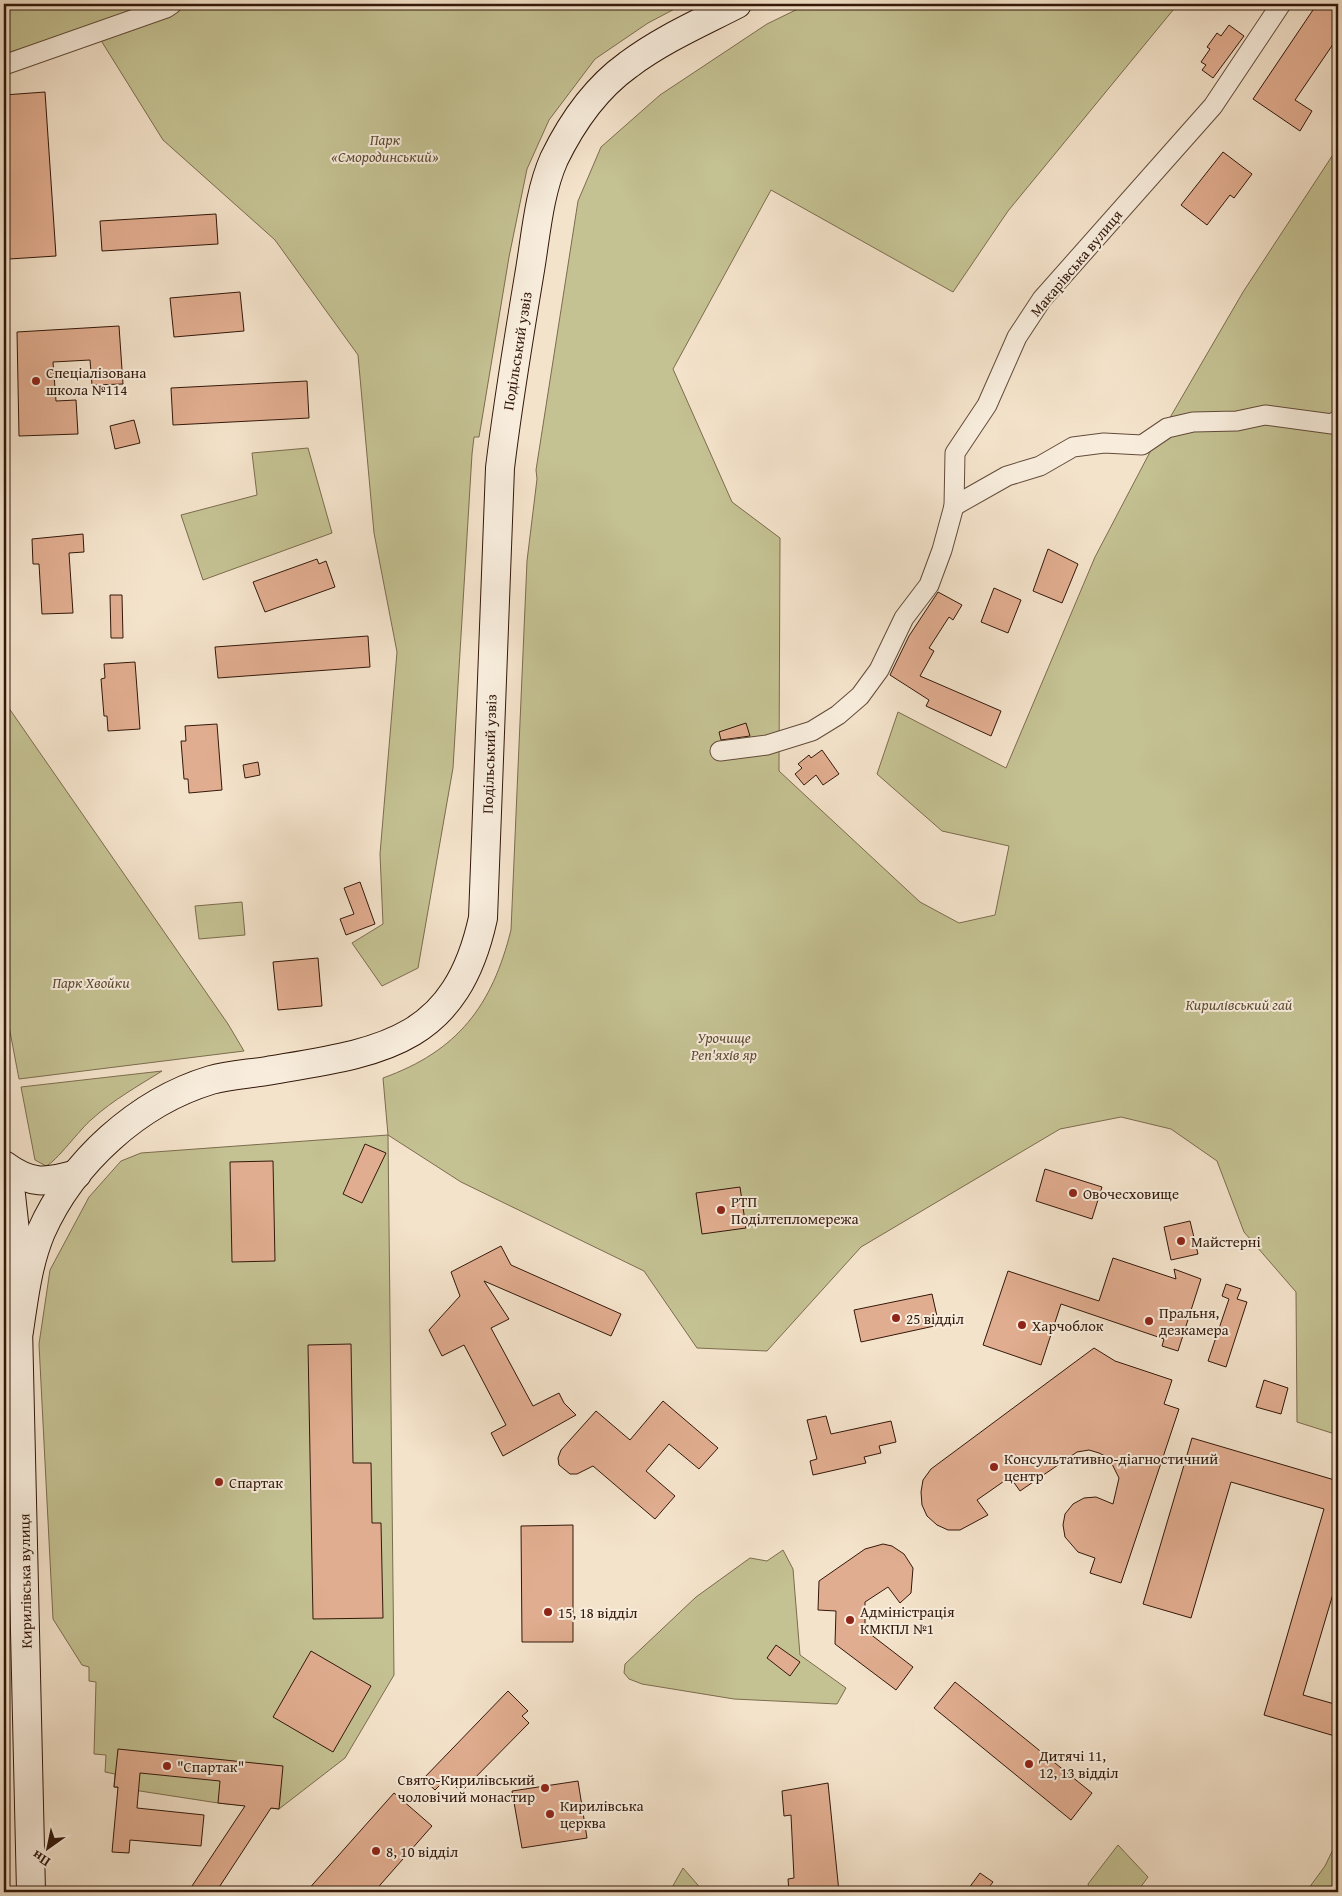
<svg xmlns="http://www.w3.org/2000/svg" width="1342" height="1896" font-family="'Gentium Book Plus',serif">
<rect width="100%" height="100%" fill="#f4e3cb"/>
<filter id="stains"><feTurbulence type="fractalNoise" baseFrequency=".004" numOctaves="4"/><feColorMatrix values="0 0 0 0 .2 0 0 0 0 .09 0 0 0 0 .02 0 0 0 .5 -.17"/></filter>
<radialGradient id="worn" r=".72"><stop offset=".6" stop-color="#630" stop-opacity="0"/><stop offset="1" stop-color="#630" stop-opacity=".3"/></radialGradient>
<g fill="#c4c192" stroke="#7c6c4e">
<polygon points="4,4 684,4 648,23 595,59 549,120 527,169 509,257 479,437 474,437 472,454 453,768 418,968 382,986 352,943 383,924 380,854 397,652 374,533 358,355 275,240 163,140 92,26 4,54"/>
<path d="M808,4h370l-170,207 -55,81 -182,-102 -98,179 59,133 48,36 -1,233 141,131 39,21 36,-8 14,-69 -67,-15 -65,-57 21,-62 108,56 89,-211 55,-105 93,-160 95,-145v1288l-41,-13 -1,-130 -52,-60 -27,-71 -46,-32 -50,-12 -61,12 -199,118 -94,104 -70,-3 -53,-77 -183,-89 -73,-47 6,540 -49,83 -66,51 -61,-6 -104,-16 1,-13 -10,-2 1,-17 -12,-1 2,-72 -7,-1v-14l-7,-2 -29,-46 -14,-275 11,-74 39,-73 32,-36 20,-8 247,-18 -5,-57c75,-27 109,-72 128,-148l16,-369 10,-82 -1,-9 42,-269 23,-54 59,-52 107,-71z"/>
<polygon points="308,448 332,533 203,580 181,515 257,495 252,453"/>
<polygon points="4,701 228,1024 244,1051 19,1079 4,1000"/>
<polygon points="242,902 245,935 199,939 195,906"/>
<path d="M162,1071c-24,15 -49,29 -70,48 -12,10 -36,43 -46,47l-11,-6 -14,-73z"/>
<polygon points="783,1550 793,1569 800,1655 846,1688 837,1704 734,1699 642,1684 629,1679 624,1673 625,1664 696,1597 750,1558 767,1561"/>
<polygon points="1338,1839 1338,1892 1306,1892 1325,1866"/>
<polygon points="1118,1845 1148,1877 1137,1892 1090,1892 1088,1884"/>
<polygon points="683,1868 704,1892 665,1892 670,1891"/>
</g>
<g fill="#e1ad90" stroke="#33180a">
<polygon points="1317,4 1338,4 1338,37 1295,100 1312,111 1300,131 1253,99"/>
<polygon points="1229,25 1244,36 1213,78 1202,70 1206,65 1201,62 1210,49 1207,47 1217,33 1221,36"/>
<polygon points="45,92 56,256 9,259 4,186 4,95"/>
<polygon points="1223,152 1252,174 1234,198 1230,195 1207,225 1181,205"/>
<polygon points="216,214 218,244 102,251 100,221"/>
<polygon points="240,292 244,331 174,337 170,298"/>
<polygon points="119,326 123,384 92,385 90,360 53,362 56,401 76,400 78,434 19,436 17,332"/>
<polygon points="307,381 309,418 173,425 171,388"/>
<polygon points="134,420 140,443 115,449 110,426"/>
<polygon points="83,534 84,552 69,553 73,613 42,614 39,564 33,564 32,539"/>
<polygon points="1048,549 1078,564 1062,603 1033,591"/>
<polygon points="317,559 319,564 326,561 335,587 265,612 253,582"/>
<polygon points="994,588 1021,600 1008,633 981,622"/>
<polygon points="938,592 962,605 953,620 949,617 929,648 934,651 920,676 1001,711 991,736 926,706 929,700 890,675 909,636"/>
<polygon points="110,595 122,595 123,638 111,638"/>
<polygon points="368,636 370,667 218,678 215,647"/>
<polygon points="135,662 140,729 108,731 107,716 104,716 101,679 105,678 104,664"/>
<polygon points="746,723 750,736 721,740 719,732"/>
<polygon points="217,724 222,790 189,793 188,779 184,779 181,741 186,741 185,726"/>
<polygon points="822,750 839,774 823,785 816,775 804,785 795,774 802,768 798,764 809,755 811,758"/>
<polygon points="258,762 260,775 245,778 243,765"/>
<polygon points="360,882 375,924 346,935 340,919 354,914 344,888"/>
<polygon points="318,958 322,1006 278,1010 273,962"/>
<polygon points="365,1144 386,1153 362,1203 343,1194"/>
<polygon points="273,1161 275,1261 232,1262 230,1162"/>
<polygon points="1045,1169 1102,1187 1092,1219 1036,1201"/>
<polygon points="740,1187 746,1228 702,1234 696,1193"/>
<polygon points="1190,1221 1198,1254 1171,1260 1164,1227"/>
<polygon points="501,1246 511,1265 621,1314 611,1336 484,1281 509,1319 491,1328 533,1406 559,1393 564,1403 576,1415 503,1456 491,1433 506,1425 464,1345 442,1356 429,1330 460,1296 451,1272"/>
<polygon points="1113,1258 1176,1279 1174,1269 1201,1279 1178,1351 1162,1346 1164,1339 1061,1304 1041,1365 983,1345 1008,1271 1099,1301"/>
<polygon points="1226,1284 1241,1289 1237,1299 1247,1302 1226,1367 1208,1361 1229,1299 1222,1296"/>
<polygon points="932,1294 939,1325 861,1342 854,1310"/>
<polygon points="351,1344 353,1463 371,1463 372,1523 381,1523 383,1618 313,1619 308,1345"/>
<polygon points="1094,1348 1115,1361 1172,1380 1164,1404 1179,1409 1121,1583 1090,1573 1095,1558 1078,1552 1065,1537 1063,1525 1065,1514 1073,1504 1084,1498 1096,1497 1113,1504 1119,1478 1109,1458 1099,1453 1089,1450 1077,1452 1020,1491 1010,1477 977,1500 988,1515 960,1530 948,1530 937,1525 927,1516 922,1505 921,1492 923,1480 931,1469"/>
<polygon points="1264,1380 1288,1388 1281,1414 1256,1407"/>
<polygon points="663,1401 718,1448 699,1469 669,1444 646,1471 675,1496 655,1519 593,1466 577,1474 570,1474 559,1465 558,1458 561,1450 596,1411 630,1440"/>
<polygon points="826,1416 831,1434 891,1421 896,1442 879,1446 881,1453 864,1457 866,1463 813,1475 810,1461 817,1459 807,1420"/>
<polygon points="1192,1438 1338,1481 1338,1577 1303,1695 1338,1705 1338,1737 1264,1715 1324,1509 1231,1482 1191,1618 1143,1604"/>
<polygon points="573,1525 573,1642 522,1642 521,1526"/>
<polygon points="883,1544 892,1546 904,1554 913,1568 911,1593 900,1603 888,1587 865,1602 865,1630 913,1667 896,1690 835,1644 836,1611 818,1610 819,1581 865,1549"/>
<polygon points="776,1645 800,1662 790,1676 767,1658"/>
<polygon points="311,1651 371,1686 333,1752 273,1717"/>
<polygon points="955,1682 1092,1793 1071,1820 934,1708"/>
<polygon points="508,1691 528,1711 522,1716 529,1723 461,1792 447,1778 435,1790 423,1779"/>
<polygon points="118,1749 283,1766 279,1809 271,1808 216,1892 188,1892 245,1806 218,1803 220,1781 140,1773 137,1808 204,1815 201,1846 130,1840 129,1853 112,1852 118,1787 114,1787"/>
<polygon points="578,1781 587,1838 522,1848 512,1791"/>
<polygon points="828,1783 839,1892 789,1892 788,1879 794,1878 791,1815 784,1816 782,1791"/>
<polygon points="394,1793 432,1826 388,1876 374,1892 306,1892"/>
<polygon points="980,1873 993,1882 985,1892 966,1892"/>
</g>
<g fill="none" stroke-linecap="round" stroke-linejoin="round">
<defs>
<g id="street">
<polyline points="4,65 166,8 172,4"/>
<polyline points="954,506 1007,476 1040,466 1073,447 1104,443 1142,445 1167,428 1193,422 1237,421 1265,415 1332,424 1338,420"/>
<polyline points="720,751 767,745 812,731 838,715 860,696 879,670 904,618 929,585 942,550 954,506 955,453 987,405 1017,337 1042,299 1213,106 1281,4"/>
</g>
<g id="secondary">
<path d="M4,1165c27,20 42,18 73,9"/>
<polyline points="4,1173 10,1186 16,1240 31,1892"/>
<path d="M19,1331c5,-34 9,-68 22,-99 31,-70 97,-130 170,-152 17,-5 37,-6 56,-9 111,-19 188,-25 216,-153l17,-450c8,-67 19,-132 30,-198 6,-36 9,-77 24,-111 17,-35 42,-71 74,-94 33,-25 72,-42 109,-61"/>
</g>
</defs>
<use href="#street" stroke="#634b3a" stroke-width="21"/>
<use href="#secondary" stroke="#33180a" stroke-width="30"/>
<use href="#street" stroke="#f8eddd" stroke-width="19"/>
<use href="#secondary" stroke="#f8eddd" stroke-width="28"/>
<polyline stroke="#33180a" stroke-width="1" points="4,1821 5,1892"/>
</g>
<g fill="#8f2418" stroke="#f8eddd" stroke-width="2">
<circle cx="36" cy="381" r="5"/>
<circle cx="1073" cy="1193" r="5"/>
<circle cx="721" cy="1210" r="5"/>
<circle cx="1181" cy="1241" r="5"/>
<circle cx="896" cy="1318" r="5"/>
<circle cx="1149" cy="1321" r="5"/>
<circle cx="1022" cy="1325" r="5"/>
<circle cx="994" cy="1467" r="5"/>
<circle cx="219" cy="1482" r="5"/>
<circle cx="548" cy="1612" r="5"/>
<circle cx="850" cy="1620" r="5"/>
<circle cx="1029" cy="1764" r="5"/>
<circle cx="167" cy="1766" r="5"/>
<circle cx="545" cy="1788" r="5"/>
<circle cx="550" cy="1814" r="5"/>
<circle cx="376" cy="1851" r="5"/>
</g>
<g text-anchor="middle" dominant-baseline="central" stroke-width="4" stroke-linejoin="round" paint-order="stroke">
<g font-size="15" font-style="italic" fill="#5e4b33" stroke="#f8eddd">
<text x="385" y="139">Парк<tspan x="385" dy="17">«Смородинський»</tspan></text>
<text x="91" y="982">Парк Хвойки</text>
<text x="1239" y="1004">Кирилівський гай</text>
<text x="724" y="1037">Урочище<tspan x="724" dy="17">Реп'яхів яр</tspan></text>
</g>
<g font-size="15" fill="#33180a" stroke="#f8eddd">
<text transform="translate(1076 263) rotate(-50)">Макарівська вулиця</text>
<text transform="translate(517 351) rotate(-81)">Подільський узвіз</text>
<text transform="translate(489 754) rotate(-88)">Подільський узвіз</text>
<text transform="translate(25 1581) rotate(-91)">Кирилівська вулиця</text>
</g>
<g font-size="15" fill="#33180a" stroke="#f8eddd" text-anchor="start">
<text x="46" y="372">Спеціалізована<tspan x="46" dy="17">школа №114</tspan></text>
<text x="1083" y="1193">Овочесховище</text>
<text x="731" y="1201">РТП<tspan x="731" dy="17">Поділтепломережа</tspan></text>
<text x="1191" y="1241">Майстерні</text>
<text x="1159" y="1312">Пральня,<tspan x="1159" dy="17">дезкамера</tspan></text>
<text x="906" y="1318">25 відділ</text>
<text x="1032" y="1325">Харчоблок</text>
<text x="1004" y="1458">Консультативно-діагностичний<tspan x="1004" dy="17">центр</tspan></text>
<text x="229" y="1482">Спартак</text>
<text x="860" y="1611">Адміністрація<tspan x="860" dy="17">КМКПЛ №1</tspan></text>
<text x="558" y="1612">15, 18 відділ</text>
<text x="1039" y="1755">Дитячі 11,<tspan x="1039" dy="17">12, 13 відділ</tspan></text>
<text x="177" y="1766">"Спартак"</text>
<text x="535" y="1779" text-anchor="end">Свято-Кирилівський<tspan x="535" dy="17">чоловічий монастир</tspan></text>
<text x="560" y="1805">Кирилівська<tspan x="560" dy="17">церква</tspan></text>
<text x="386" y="1851">8, 10 відділ</text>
</g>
</g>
<rect width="1342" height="1896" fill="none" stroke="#f4e3cb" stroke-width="20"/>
<rect x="5" y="5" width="1332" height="1886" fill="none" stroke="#33180a" stroke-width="2.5"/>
<rect x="10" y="10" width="1322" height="1876" fill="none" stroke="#33180a"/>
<g transform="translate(48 1848) rotate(213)" stroke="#f8eddd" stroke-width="4" paint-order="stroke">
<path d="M0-4L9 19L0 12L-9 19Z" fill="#33180a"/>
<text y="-8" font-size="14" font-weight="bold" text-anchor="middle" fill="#33180a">Пн</text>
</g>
<rect width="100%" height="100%" filter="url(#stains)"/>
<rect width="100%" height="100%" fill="url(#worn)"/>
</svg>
